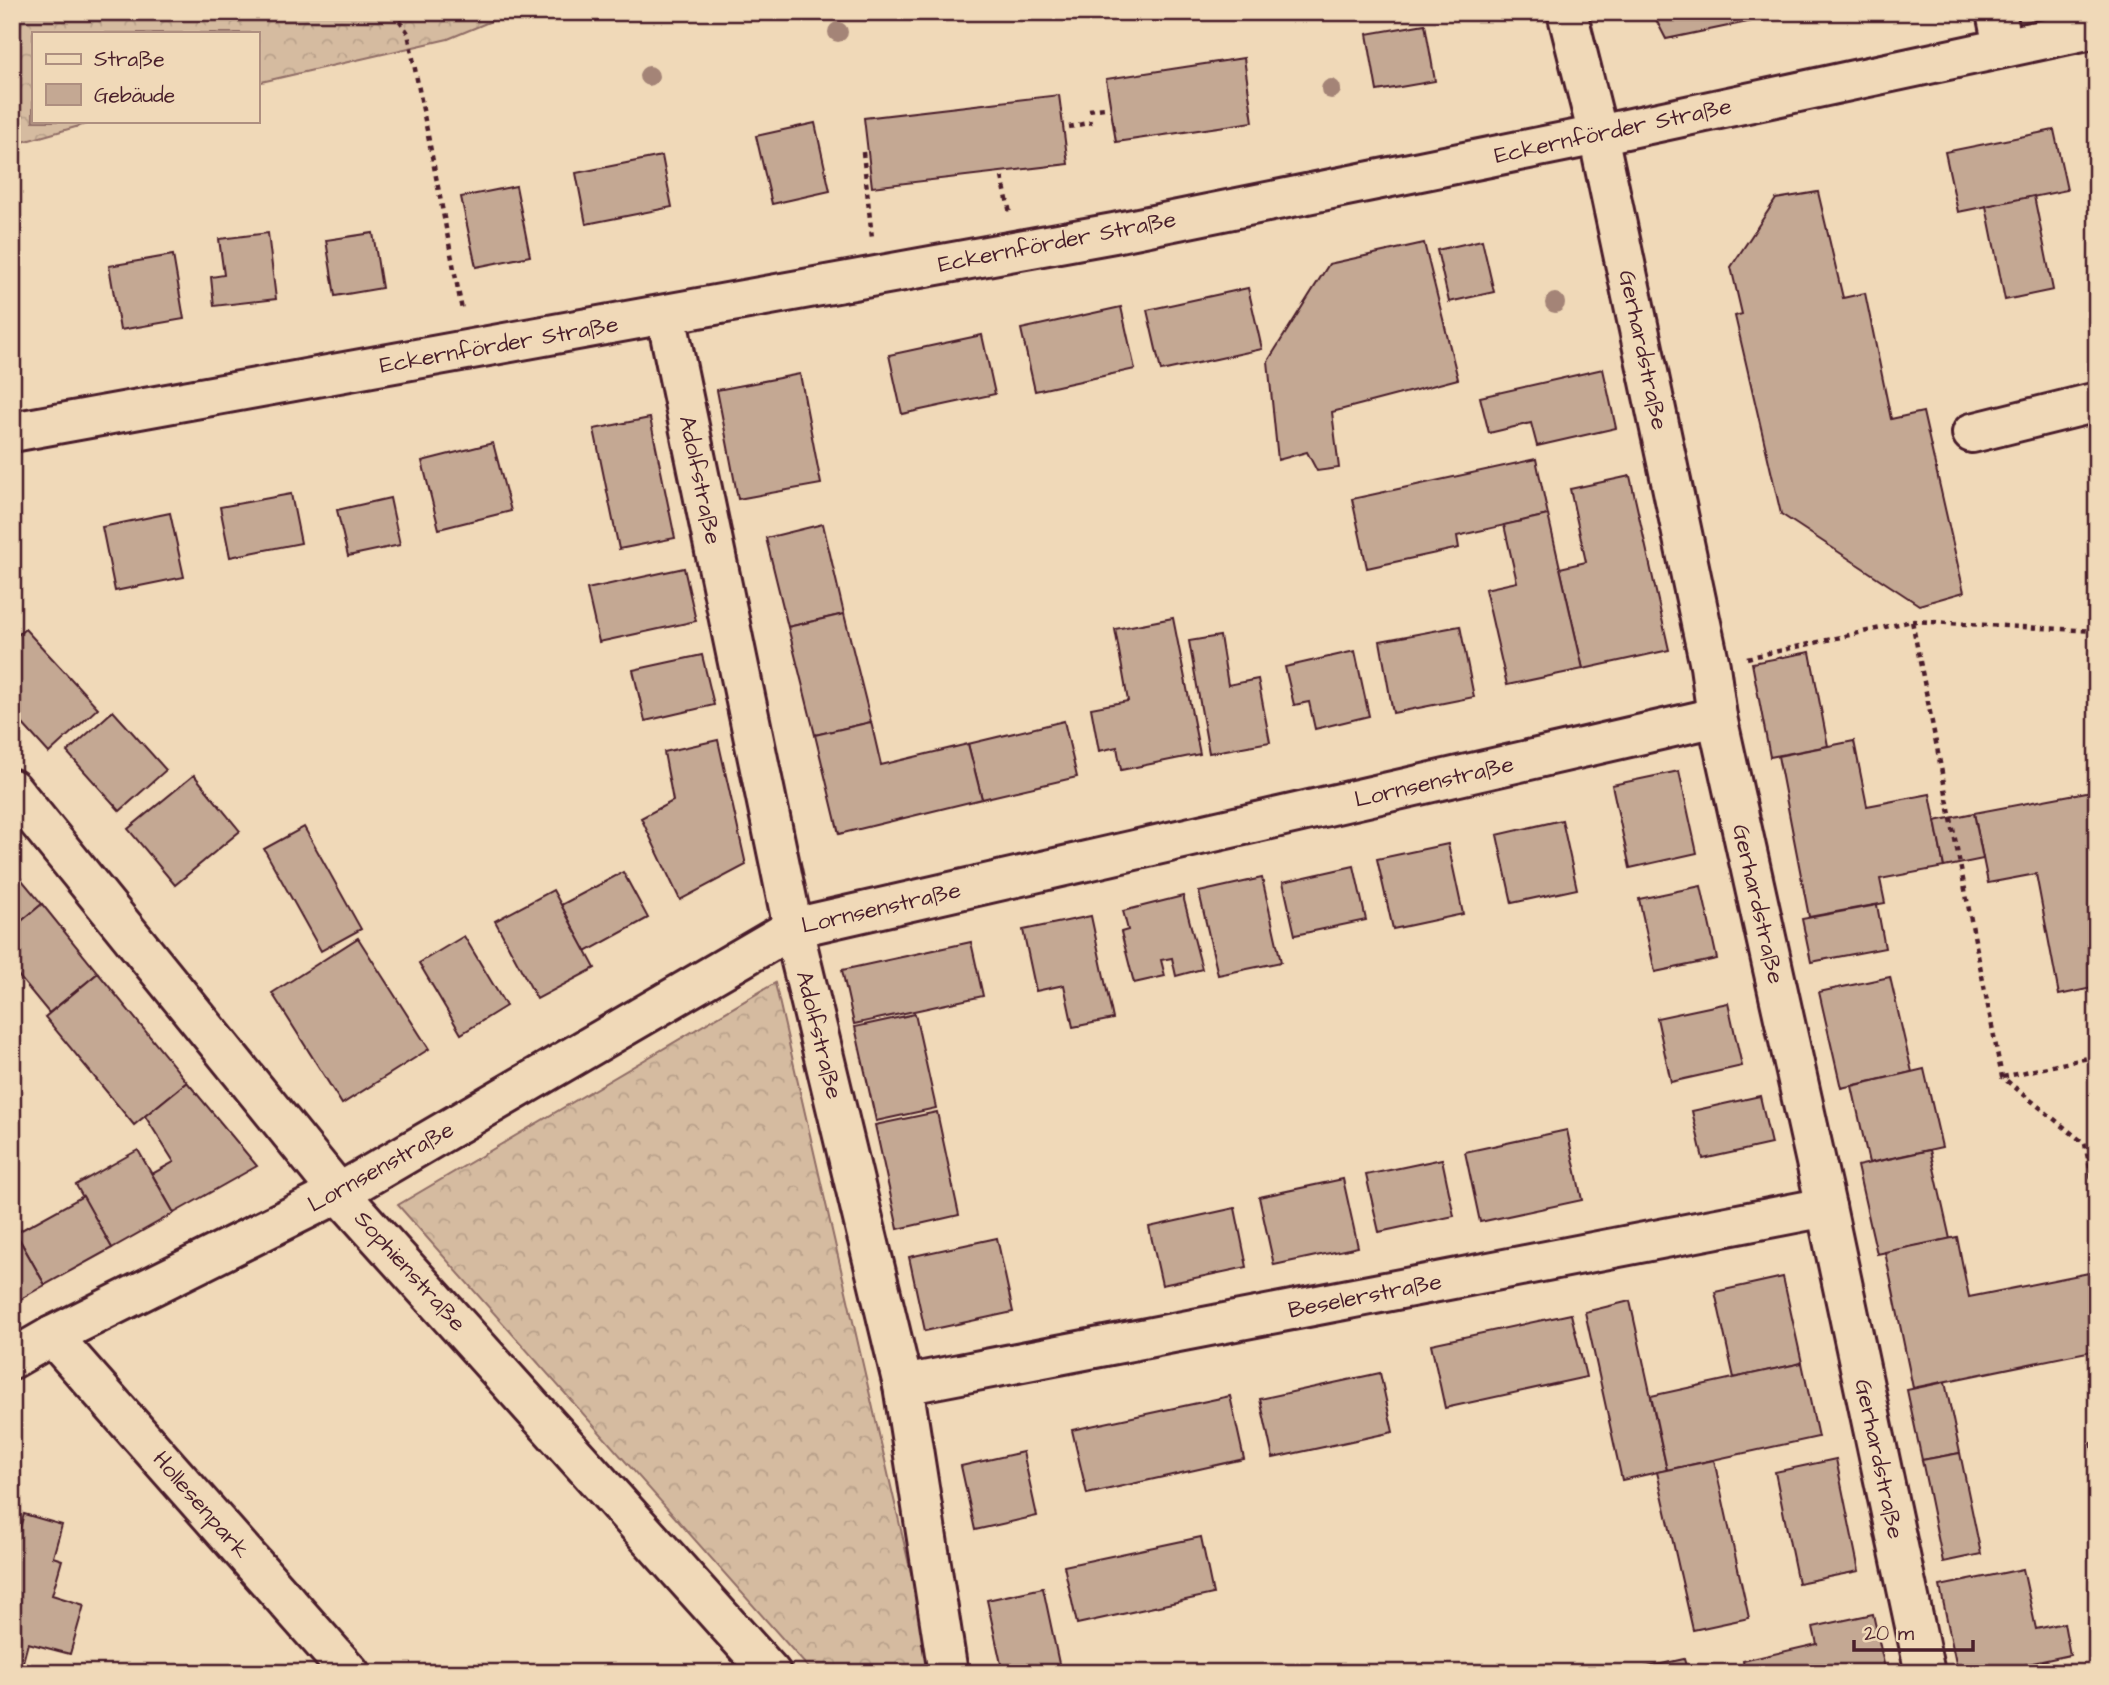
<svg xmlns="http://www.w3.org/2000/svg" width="2109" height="1685" font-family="'Architects Daughter',sans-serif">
<defs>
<pattern id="forest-crowns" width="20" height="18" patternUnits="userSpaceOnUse" patternTransform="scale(1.75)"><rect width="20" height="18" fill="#d5bba0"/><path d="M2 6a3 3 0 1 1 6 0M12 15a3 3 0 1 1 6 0" fill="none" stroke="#b8a08a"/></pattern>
</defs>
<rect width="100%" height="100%" fill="#f0d9b8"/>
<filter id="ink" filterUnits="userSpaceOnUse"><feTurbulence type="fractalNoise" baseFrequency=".0143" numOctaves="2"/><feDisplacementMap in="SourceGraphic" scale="14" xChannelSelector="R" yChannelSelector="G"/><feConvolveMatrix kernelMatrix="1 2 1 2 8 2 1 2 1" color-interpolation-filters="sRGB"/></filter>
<g filter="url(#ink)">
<g fill="url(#forest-crowns)" stroke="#906d66" stroke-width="2">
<polygon points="12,12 513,12 448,39 257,83 257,33 33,33 33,121 97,121 12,145"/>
<polygon points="775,983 934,1673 813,1673 398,1205"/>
</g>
<g fill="#c4a893" stroke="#4a1f2b" stroke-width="2">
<polygon points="1473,12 1496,12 1490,16 1479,17"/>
<polygon points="1652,12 1795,12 1666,39"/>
<polygon points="1425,24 1435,81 1377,91 1367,34"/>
<polygon points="1244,58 1253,122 1116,142 1106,79"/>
<polygon points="1059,95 1068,164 872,187 864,118"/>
<polygon points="815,123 830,191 772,204 756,136"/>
<polygon points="2054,130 2067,190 1958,212 1945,152"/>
<polygon points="662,156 672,207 586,224 576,173"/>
<polygon points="516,186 530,256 476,267 461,197"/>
<polygon points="1818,192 1843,298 1865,293 1891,419 1923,412 1964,592 1919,605 1781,514 1735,316 1742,314 1731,267 1776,199"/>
<polygon points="2034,196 2053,290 2005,300 1986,206"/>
<polygon points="268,233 276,299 214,306 211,277 224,275 219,239"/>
<polygon points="373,233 382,288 335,296 326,240"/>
<polygon points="1482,240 1494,292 1449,302 1437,250"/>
<polygon points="1424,243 1458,379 1332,412 1339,468 1317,471 1307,452 1278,460 1268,361 1329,264"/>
<polygon points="173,255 184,319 120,330 109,266"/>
<polygon points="1248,288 1262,349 1161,371 1147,310"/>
<polygon points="1121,307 1135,369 1035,391 1021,329"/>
<polygon points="982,335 995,394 902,414 889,355"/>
<polygon points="1603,369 1616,428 1537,446 1531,423 1489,433 1480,397"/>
<polygon points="800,374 821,484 738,499 717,390"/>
<polygon points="650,418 675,538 619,549 594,429"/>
<polygon points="493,443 511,511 439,529 422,461"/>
<polygon points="1536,459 1548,515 1457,536 1459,548 1367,568 1352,499"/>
<polygon points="1630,476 1669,650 1583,669 1560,568 1586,562 1570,489"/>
<polygon points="291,494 301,543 230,557 220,507"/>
<polygon points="390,498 400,545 348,556 337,510"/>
<polygon points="170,513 184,577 115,591 102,527"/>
<polygon points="1548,515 1583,669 1507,685 1485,589 1517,582 1504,525"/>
<polygon points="823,524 844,614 788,627 766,538"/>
<polygon points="684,568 696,621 599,642 587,589"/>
<polygon points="844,614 871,722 815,735 788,627"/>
<polygon points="1173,618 1200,754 1121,770 1117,747 1099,751 1091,708 1128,701 1115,629"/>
<polygon points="1460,626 1474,697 1393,713 1380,641"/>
<polygon points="25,629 98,708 49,753 12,712 12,640"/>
<polygon points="1220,636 1228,685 1258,679 1270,742 1209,753 1189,641"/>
<polygon points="1355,651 1369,716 1315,729 1309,702 1294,705 1285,667"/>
<polygon points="1810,652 1828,746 1770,757 1752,663"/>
<polygon points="702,655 714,705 645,721 633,670"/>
<polygon points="113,711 166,770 120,811 67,752"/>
<polygon points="1064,721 1077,777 982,799 968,744"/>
<polygon points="871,722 881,765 968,744 982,799 839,834 815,735"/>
<polygon points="718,740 746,865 680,900 641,818 673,801 664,752"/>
<polygon points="1854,741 1867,806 1930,794 1944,867 1880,879 1885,903 1809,917 1778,756"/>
<polygon points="1679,771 1697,853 1630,868 1612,785"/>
<polygon points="194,775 240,831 175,885 128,829"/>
<polygon points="2097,790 2097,819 2092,791"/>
<polygon points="2092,791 2097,819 2097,987 2059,995 2036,874 1988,883 1974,813"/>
<polygon points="1974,813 1983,859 1944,867 1935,821"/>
<polygon points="1562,820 1577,889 1512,903 1497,835"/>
<polygon points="304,827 361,929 321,951 264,849"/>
<polygon points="1448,844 1463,914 1393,929 1377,859"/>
<polygon points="1354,866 1366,920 1295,935 1283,882"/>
<polygon points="12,868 42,904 12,929"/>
<polygon points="623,872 648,918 586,952 561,905"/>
<polygon points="1262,878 1281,962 1218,975 1199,892"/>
<polygon points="1701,886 1717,959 1655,972 1639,899"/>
<polygon points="553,890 595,968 537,999 495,921"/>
<polygon points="1183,896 1202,969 1176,976 1172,958 1161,960 1165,976 1134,983 1121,932 1128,930 1123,911"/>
<polygon points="42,904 98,973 49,1013 12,968 12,929"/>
<polygon points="1877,905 1885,948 1811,962 1802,919"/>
<polygon points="1091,916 1113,1019 1073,1027 1064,985 1036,991 1023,930"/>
<polygon points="464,936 506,1006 461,1034 419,963"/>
<polygon points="358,938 429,1049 342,1104 272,993"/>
<polygon points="971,942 983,996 854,1024 842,970"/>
<polygon points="98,973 187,1082 134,1125 45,1017"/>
<polygon points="1890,977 1912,1072 1841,1088 1819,992"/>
<polygon points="1728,1003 1742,1066 1671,1082 1657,1018"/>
<polygon points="915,1014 936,1108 876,1121 855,1027"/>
<polygon points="1924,1069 1942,1147 1869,1163 1852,1086"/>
<polygon points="187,1082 257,1166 174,1213 152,1174 174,1162 145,1116"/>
<polygon points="1760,1096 1771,1144 1703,1159 1692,1111"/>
<polygon points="937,1112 959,1215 898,1229 875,1125"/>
<polygon points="1567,1130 1582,1200 1480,1222 1465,1152"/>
<polygon points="138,1150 174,1213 112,1248 76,1185"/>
<polygon points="1930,1150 1950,1239 1877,1254 1857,1166"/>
<polygon points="1442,1159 1454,1216 1379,1232 1366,1175"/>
<polygon points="1343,1179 1358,1247 1274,1265 1259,1197"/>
<polygon points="83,1196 112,1248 45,1285 16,1233"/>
<polygon points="1235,1208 1247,1267 1162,1285 1149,1227"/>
<polygon points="14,1230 45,1285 12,1304 12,1231"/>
<polygon points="1957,1237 1969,1297 2094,1272 2097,1284 2097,1350 1913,1388 1885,1252"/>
<polygon points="997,1238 1013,1312 925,1331 909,1257"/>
<polygon points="1783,1277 1802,1363 1734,1378 1715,1292"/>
<polygon points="1630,1301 1667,1470 1622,1480 1585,1312"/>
<polygon points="1571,1314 1586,1377 1445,1408 1431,1344"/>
<polygon points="1802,1363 1818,1437 1667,1470 1651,1396"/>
<polygon points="1380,1373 1393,1432 1273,1458 1260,1399"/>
<polygon points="1945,1382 1960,1453 1922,1460 1907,1390"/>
<polygon points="1230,1396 1244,1459 1087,1494 1072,1430"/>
<polygon points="2097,1442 2097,1471 2091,1443"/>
<polygon points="1023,1452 1037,1516 975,1530 961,1466"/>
<polygon points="1960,1453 1981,1554 1943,1562 1922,1460"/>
<polygon points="1836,1459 1859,1571 1798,1583 1775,1472"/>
<polygon points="1714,1460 1749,1618 1693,1630 1657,1472"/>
<polygon points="24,1514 62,1525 53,1557 62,1560 52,1595 84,1605 70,1654 28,1643 20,1673 12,1673 12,1525 20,1528"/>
<polygon points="1201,1537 1213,1594 1077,1624 1064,1566"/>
<polygon points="2023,1569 2036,1629 2064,1623 2070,1655 1986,1673 1958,1673 1940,1586"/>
<polygon points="1043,1588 1061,1673 1003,1673 987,1600"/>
<polygon points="1873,1614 1886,1673 1745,1673 1743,1661 1817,1644 1813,1627"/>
<polygon points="1684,1659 1688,1673 1621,1673"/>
</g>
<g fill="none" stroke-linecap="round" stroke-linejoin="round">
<defs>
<g id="minor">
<polyline points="1996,12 2003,47"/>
<polyline points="666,315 793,928 903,1385 948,1673"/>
<polyline points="12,432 1114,233 1598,135 2097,28"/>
<polyline points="1972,433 2097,402"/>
<polyline points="12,789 339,1193 771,1673"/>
<polyline points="52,1336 350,1673"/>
<polyline points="12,1359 52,1336 339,1193 793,928 1717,717"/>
<polyline points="903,1385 1826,1207"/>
</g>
<polyline id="major" points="1567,12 1598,135 1710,666 1717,717 1826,1207 1925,1673"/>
</defs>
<use href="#minor" stroke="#4a1f2b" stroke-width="44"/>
<use href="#major" stroke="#4a1f2b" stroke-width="44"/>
<g stroke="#4a1f2b" stroke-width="4.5" stroke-dasharray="5 5" stroke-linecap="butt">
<polyline points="394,12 408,33 462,310"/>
<polyline points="1089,110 1105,108"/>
<polyline points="1069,127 1092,122"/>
<polyline points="863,152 872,238"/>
<polyline points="1002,177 1010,213"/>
<polyline points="1912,621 2097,631"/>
<polyline points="1747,658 1912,621 2002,1077 2085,1144 2097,1203"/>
<polyline points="2003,1077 2097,1056"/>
</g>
<use href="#minor" stroke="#f0d9b8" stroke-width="38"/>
<use href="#major" stroke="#f0d9b8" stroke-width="38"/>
</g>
<g fill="#a48477">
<circle cx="838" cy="32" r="10"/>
<circle cx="649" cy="76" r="10"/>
<circle cx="1331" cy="89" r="10"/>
<circle cx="1555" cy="303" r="10"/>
</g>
</g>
<g text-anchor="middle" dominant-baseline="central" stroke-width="5" stroke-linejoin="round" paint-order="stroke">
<g font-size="23" fill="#4a1f2b" stroke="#f0d9b8">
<text transform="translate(1613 131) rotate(-12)">Eckernförder Straße</text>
<text transform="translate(1057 242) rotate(-11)">Eckernförder Straße</text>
<text transform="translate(499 345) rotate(-10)">Eckernförder Straße</text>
<text transform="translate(1643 350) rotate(78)">Gerhardstraße</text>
<text transform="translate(700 480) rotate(78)">Adolfstraße</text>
<text transform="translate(1434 782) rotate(-13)">Lornsenstraße</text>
<text transform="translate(1758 904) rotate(77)">Gerhardstraße</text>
<text transform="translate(881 908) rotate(-13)">Lornsenstraße</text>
<text transform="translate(819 1035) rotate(76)">Adolfstraße</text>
<text transform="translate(381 1167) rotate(-29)">Lornsenstraße</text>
<text transform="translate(410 1271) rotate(48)">Sophienstraße</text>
<text transform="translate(1365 1296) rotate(-11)">Beselerstraße</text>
<text transform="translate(1879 1459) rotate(78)">Gerhardstraße</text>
<text transform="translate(201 1505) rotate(49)">Hollesenpark</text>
</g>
</g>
<rect width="2109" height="1685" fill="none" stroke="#f0d9b8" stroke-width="42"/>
<rect x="21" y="21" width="2067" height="1643" fill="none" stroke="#4a1f2b" stroke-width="2.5" filter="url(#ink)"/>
<rect x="32" y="32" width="228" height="91" fill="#f0d9b8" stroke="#ae8f80" stroke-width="2"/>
<rect x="46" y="54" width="35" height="10" fill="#f0d9b8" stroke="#ae8f80" stroke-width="2"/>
<text x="94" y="66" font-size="21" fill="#4a1f2b">Straße</text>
<rect x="46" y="84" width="35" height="21" fill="#c4a893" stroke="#ae8f80" stroke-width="2"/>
<text x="94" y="102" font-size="21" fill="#4a1f2b">Gebäude</text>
<path d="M1854 1640v10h119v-10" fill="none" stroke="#4a1f2b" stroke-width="3.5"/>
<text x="1864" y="1640" font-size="21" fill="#4a1f2b" stroke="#f0d9b8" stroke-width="5" paint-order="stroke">20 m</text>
</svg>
